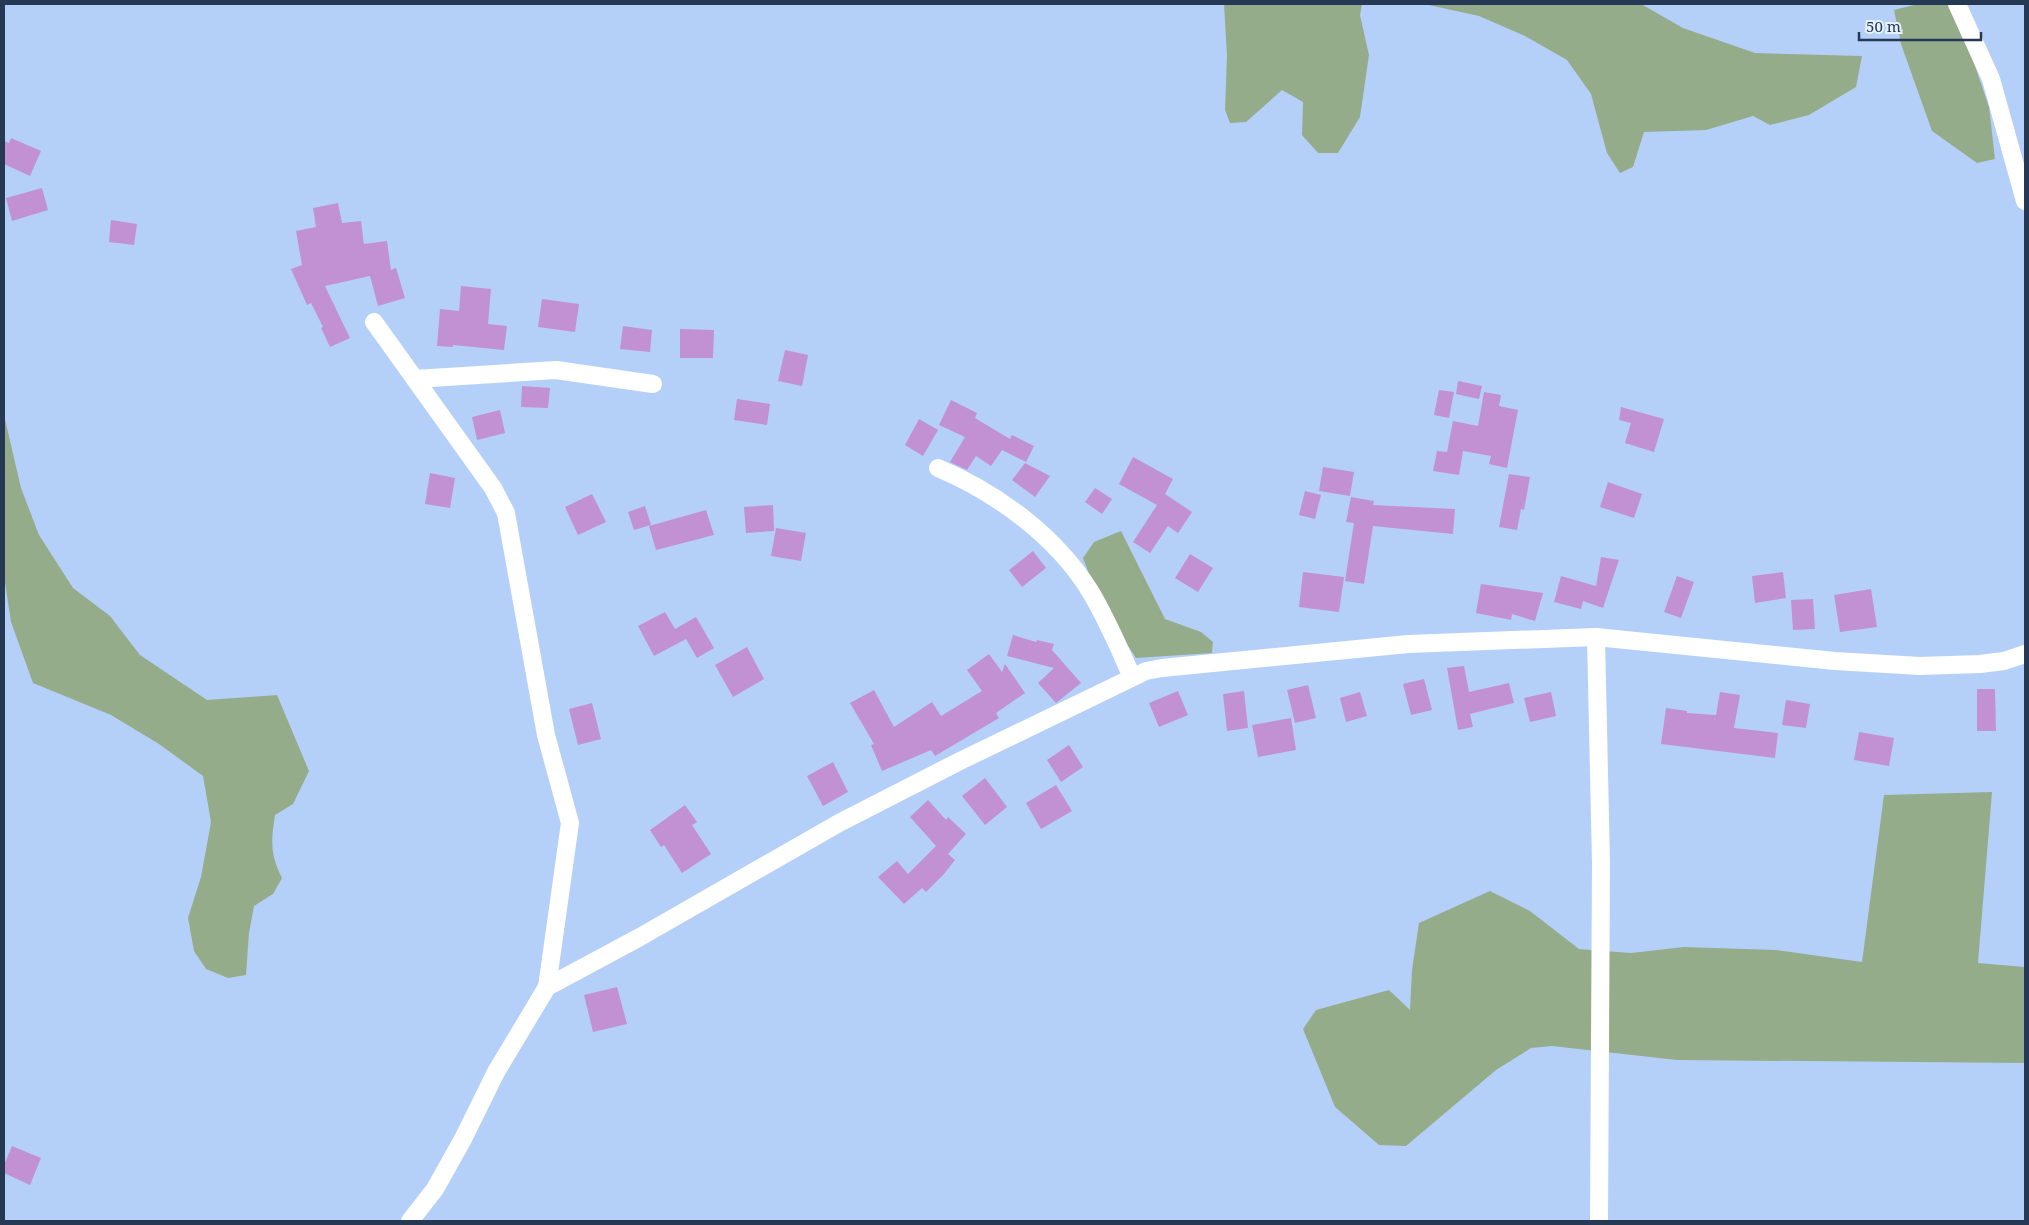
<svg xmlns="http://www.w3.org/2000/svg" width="2029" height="1225" font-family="'Noto Serif',serif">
<rect width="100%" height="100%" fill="#b4d0f9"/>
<g fill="#95ac8b">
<polygon points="1224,4 1362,4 1360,15 1369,55 1360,117 1338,153 1318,153 1302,135 1303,102 1282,90 1246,122 1230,123 1225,110 1227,56"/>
<polygon points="1424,4 1641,4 1683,28 1755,53 1862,56 1856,87 1809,115 1770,125 1753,116 1706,130 1644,132 1633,167 1620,173 1607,153 1591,94 1567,60 1525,36 1479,16"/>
<polygon points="1918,4 1954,4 1989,107 1995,159 1977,163 1932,131 1901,44 1894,10"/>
<path d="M4,415l17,73 18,47 34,53 37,28 30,39 67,45 70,-5 32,76 -16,33 -18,11c-4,26 -5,39 7,63l-9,16 -19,12 -5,27 -3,42 -18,3 -22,-9 -12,-18 -6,-33 13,-41 10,-55 -8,-46 -44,-32 -48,-29 -78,-32 -22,-61 -7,-46z"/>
<polygon points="1121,531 1165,619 1201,632 1213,642 1212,653 1136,658 1101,605 1083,558 1094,542"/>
<polygon points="1992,792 1978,963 2025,967 2025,1063 1677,1060 1552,1046 1531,1048 1496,1070 1406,1146 1379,1145 1335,1107 1303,1029 1316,1010 1389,990 1410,1010 1412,970 1419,923 1490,891 1530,911 1579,949 1631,953 1684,947 1776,950 1862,962 1884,795"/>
</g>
<g fill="#c291d3">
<polygon points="11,138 41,151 30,176 4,164 4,141 9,143"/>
<polygon points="42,188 48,210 12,221 6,198"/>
<polygon points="338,203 342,223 361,221 364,244 387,241 391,270 396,268 405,298 378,306 370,276 325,286 350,338 330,347 321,328 323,327 311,303 307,305 291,269 302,265 296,231 316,227 313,208"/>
<polygon points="111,220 137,224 134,245 109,242"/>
<polygon points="461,286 491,289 488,324 507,326 504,350 453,345 453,347 437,346 440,309 459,311"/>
<polygon points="542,299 579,304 575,332 538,327"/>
<polygon points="623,326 652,330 650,352 620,349"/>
<polygon points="680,329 714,330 713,358 680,358"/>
<polygon points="785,350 808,355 802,386 778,381"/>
<polygon points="1458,381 1482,386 1479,399 1456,394"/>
<polygon points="522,386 550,388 548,408 521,407"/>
<polygon points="1439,390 1454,392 1449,418 1434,415"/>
<polygon points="1484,392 1501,395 1499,406 1518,410 1507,468 1489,464 1491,456 1463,451 1459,475 1433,471 1437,451 1447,452 1453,421 1478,426"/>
<polygon points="737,399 770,404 767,425 734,420"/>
<polygon points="951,400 977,413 975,418 1010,439 1012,435 1034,446 1026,462 1002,450 991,466 976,456 967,470 950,462 965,437 939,425"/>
<polygon points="1621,407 1664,419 1654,452 1625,443 1631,423 1619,420"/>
<polygon points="500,410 505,433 477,440 472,417"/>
<polygon points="919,419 938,430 923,456 905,445"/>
<polygon points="1133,457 1173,479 1165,494 1192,512 1178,533 1168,526 1150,553 1133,542 1157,505 1119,484"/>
<polygon points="1025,463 1050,476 1035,497 1012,480"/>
<polygon points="1323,467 1354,472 1350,496 1319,491"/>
<polygon points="430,473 455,478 450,508 425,504"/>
<polygon points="1509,474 1530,477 1524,510 1521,509 1517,530 1499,527"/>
<polygon points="1608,482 1642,494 1634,518 1600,507"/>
<polygon points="1095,488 1112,499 1102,514 1085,502"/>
<polygon points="1305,491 1321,495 1315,519 1299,515"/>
<polygon points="592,494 606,522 578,535 565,507"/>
<polygon points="1351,497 1374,501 1373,505 1455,509 1453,534 1373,526 1364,584 1345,581 1354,523 1346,522"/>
<polygon points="773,505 774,531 746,533 744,507"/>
<polygon points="645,506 651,525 634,530 628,512"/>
<polygon points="706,510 714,535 656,550 649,526"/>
<polygon points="776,528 806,533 801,561 771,556"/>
<polygon points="1033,551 1046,568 1022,587 1009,570"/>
<polygon points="1190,554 1213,568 1198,592 1175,578"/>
<polygon points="1601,557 1619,560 1603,608 1583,601 1581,609 1554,602 1561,576 1596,586"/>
<polygon points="1303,572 1344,577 1339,612 1299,607"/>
<polygon points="1783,572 1786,598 1755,603 1752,576"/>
<polygon points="1677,576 1694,582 1681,618 1664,612"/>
<polygon points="1481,584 1543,593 1535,621 1512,614 1511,620 1476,613"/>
<polygon points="1871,589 1877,627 1840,632 1834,595"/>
<polygon points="1813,599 1815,629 1793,630 1791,600"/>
<polygon points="665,612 675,629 696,617 714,648 697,658 686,639 654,656 638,626"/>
<polygon points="1013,635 1036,642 1037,640 1054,644 1052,650 1081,683 1056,703 1038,683 1054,668 1007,656"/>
<polygon points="747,647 764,679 733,697 715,665"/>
<polygon points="989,654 1002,672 1005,664 1025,693 996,713 999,718 935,756 931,750 882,771 871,745 874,744 850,703 874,690 894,727 932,702 941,716 982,691 967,670"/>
<polygon points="1464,666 1469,692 1509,683 1514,703 1470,714 1473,727 1458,730 1447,668"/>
<polygon points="1424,679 1432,710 1411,715 1403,684"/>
<polygon points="1308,685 1316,718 1295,723 1287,690"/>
<polygon points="1977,689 1995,689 1996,731 1977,731"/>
<polygon points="1178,691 1188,715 1159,727 1149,703"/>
<polygon points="1244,691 1248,728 1227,731 1223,694"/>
<polygon points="1360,692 1367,716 1346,722 1340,698"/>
<polygon points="1551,692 1556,716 1530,722 1524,698"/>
<polygon points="1720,692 1740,695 1734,728 1778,733 1775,758 1661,744 1666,708 1687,711 1687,713 1716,715"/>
<polygon points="1786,700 1810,704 1806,728 1782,725"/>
<polygon points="592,703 601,739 578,745 569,709"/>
<polygon points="1291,718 1296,750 1258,757 1252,725"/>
<polygon points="1859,732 1894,738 1889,766 1854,760"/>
<polygon points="1069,745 1083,767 1061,782 1047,760"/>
<polygon points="833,762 848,792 823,806 807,776"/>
<polygon points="985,778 1007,807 985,825 962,796"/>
<polygon points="1056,785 1072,811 1041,829 1026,803"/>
<polygon points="928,800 946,820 948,817 966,834 948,854 955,860 943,875 926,892 922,888 904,904 878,877 897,861 908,874 936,846 910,817"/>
<polygon points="685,805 697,822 692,825 711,854 682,873 664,845 661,847 650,830"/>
<polygon points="617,987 627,1024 593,1032 584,995"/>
<polygon points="12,1146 41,1158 30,1185 4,1173 4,1165"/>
</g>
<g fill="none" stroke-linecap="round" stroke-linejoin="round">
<g stroke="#fff" stroke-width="18">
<polyline points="1957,4 1991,79 2025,201"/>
<polyline points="374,322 493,488 506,513 546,735 570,823 547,987"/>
<polyline points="415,379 556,370 653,384"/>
<path d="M938,468c59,25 118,68 152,123 17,28 29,57 42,86"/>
<polyline points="1596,637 1601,863 1599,1221"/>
<polyline points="410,1221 435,1189 463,1139 496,1072 547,987 640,937 839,823 962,760 1146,671 1162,668 1408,644 1596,637 1835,661 1920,666 1980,664 2004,661 2025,654"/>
</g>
</g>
<rect width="2029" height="1225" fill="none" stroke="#263954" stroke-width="10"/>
<path d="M1859 32v8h122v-8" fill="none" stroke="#263954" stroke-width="2.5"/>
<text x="1866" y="32" font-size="15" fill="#263954" stroke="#e6f0fe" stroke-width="4" paint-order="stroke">50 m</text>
</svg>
